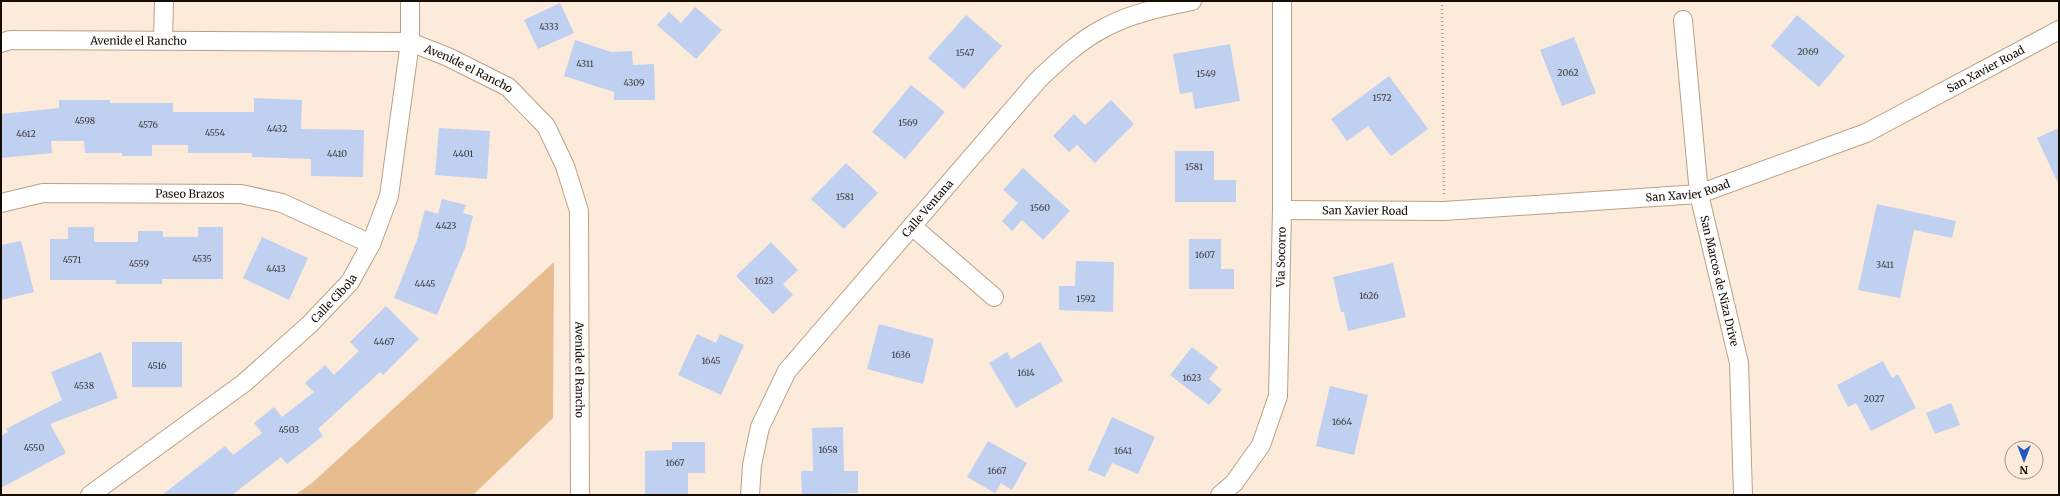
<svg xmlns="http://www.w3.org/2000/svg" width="2060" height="496" font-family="Merriweather,serif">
<rect width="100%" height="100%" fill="#fcebda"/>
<polygon fill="#e7bd90" points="554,262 553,418 473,495 295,495 312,483"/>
<g fill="#bfd0f0">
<polygon points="560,3 574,33 538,49 524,20"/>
<polygon points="695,7 722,30 696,59 657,25 669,12 681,23"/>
<polygon points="966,15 1002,46 964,89 928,58"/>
<polygon points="1797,15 1845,56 1819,87 1771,46"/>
<polygon points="1574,37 1596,93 1562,106 1540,50"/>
<polygon points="575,40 611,52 632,51 633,65 654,64 655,100 614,100 614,92 564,76"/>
<polygon points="1230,44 1240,101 1195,109 1192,92 1180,94 1173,54"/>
<polygon points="1389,76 1428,129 1391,156 1368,126 1347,141 1331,119"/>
<polygon points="911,85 945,112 905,159 872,132"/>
<polygon points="254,98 302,100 301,129 364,130 363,177 311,176 311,159 252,157 252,153 188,153 188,145 152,145 152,156 122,156 122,153 85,153 84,141 51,141 52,153 1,158 1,114 59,108 59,100 110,100 110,103 173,103 173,112 254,112"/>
<polygon points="1111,100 1134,124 1095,163 1077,145 1069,152 1053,136 1074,114 1085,125"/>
<polygon points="439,128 490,131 487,179 435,175"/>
<polygon points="2059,128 2059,185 2037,138"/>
<polygon points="1175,151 1214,151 1214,180 1236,180 1236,202 1175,202"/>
<polygon points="846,163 878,193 844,229 811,199"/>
<polygon points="1023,168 1070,211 1043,240 1022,220 1012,231 1002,221 1018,203 1003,190"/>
<polygon points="442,199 466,205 463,213 473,216 465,248 437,315 394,298 419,235 418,235 425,210 438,214"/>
<polygon points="1877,204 1956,221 1952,238 1914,230 1900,298 1858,290"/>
<polygon points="68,227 94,227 94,242 138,242 138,231 163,231 163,237 198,237 198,227 223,227 223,279 162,279 162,284 116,284 116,280 50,280 50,239 68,239"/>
<polygon points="262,237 308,258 289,300 243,278"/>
<polygon points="1189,239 1221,239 1221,269 1234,269 1234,289 1189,289"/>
<polygon points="21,241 34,292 1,300 1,245"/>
<polygon points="771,242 798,270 783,284 793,295 773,314 736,276"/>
<polygon points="1076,261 1114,262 1113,312 1059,310 1059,286 1075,286"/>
<polygon points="1393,263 1406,317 1348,331 1344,312 1341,312 1333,277"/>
<polygon points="386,306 419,339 383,375 380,372 318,429 323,436 287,464 281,457 232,495 162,495 225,446 233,455 262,433 254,423 274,407 282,417 314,392 305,383 325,365 334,375 359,351 350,342"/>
<polygon points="879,324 934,339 923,384 867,369"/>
<polygon points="697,334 716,343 720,334 744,345 721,395 678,375"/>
<rect x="132" y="342" width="50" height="45"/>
<polygon points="1040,342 1063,381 1016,408 989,363 1007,352 1011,359"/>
<polygon points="1192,347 1218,367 1209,379 1222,390 1209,405 1170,375"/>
<polygon points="101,352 118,398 50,424 66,453 1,488 1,436 8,432 6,429 62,400 51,372"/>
<polygon points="1883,361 1892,378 1898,374 1916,408 1871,431 1856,403 1848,407 1837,385"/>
<polygon points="1330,386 1368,395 1354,455 1316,446"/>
<polygon points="1951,403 1960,425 1935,434 1926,413"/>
<polygon points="1112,417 1155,437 1138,474 1112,463 1105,477 1088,470"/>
<polygon points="843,427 844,471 858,471 858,493 802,495 801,471 813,471 812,428"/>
<polygon points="988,441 1027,463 1012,490 1001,483 995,493 967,477"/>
<polygon points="672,442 705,442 705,473 688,473 688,495 645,495 645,451 672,450"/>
</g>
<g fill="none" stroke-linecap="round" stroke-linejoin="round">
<defs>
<g id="minor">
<path id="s1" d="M1683,20l16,174 40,169 4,132"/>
<polyline points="163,40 164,1"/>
<path id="s2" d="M1,43l9,-3 400,2 38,15 60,30 38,39 19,40 14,45 1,284"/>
<path id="s3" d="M1,203l42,-10 198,1 41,9 89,41"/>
<path id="s4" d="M1282,210l162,1 255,-17 167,-61 193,-103"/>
<polyline points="912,226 994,297"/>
<path id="s5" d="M90,495l154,-112 66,-59 40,-42 21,-38 18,-48 21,-154v-41"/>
<path id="s6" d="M750,495l2,-30 8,-38 27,-56 251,-291c21,-20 42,-40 68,-53 26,-14 57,-20 86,-26"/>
<path id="s7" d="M1220,495l14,-12 27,-38 17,-49 4,-186v-209"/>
</g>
</defs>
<use href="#minor" stroke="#baa185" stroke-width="20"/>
<polyline stroke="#b1a394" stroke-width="2.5" stroke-dasharray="1 3" stroke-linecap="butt" points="1442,1 1444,194"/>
<use href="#minor" stroke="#fff" stroke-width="18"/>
</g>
<g text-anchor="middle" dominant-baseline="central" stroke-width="3" stroke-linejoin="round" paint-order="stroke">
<g font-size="9" fill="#403d3e">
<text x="549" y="26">4333</text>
<text x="1808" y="51">2069</text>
<text x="965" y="52">1547</text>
<text x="585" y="63">4311</text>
<text x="1568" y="72">2062</text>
<text x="1206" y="73">1549</text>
<text x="634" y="82">4309</text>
<text x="1382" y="97">1572</text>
<text x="85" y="120">4598</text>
<text x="908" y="122">1569</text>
<text x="148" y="124">4576</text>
<text x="277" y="128">4432</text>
<text x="215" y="132">4554</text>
<text x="26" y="133">4612</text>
<text x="337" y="153">4410</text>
<text x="463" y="153">4401</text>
<text x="1194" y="166">1581</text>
<text x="845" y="196">1581</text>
<text x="1040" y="207">1560</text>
<text x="446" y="225">4423</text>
<text x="1205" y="254">1607</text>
<text x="202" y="258">4535</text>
<text x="72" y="259">4571</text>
<text x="139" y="263">4559</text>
<text x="1885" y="264">3411</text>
<text x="276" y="268">4413</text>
<text x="764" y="280">1623</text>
<text x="425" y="283">4445</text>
<text x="1369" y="295">1626</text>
<text x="1086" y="298">1592</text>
<text x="384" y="341">4467</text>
<text x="901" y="354">1636</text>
<text x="711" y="360">1645</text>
<text x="157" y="365">4516</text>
<text x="1026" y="372">1614</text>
<text x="1192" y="377">1623</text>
<text x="84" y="385">4538</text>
<text x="1874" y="398">2027</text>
<text x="1342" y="421">1664</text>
<text x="289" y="429">4503</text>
<text x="34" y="447">4550</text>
<text x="828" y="449">1658</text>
<text x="1123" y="450">1641</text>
<text x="675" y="462">1667</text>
<text x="997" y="470">1667</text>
</g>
<g font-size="11" fill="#150c03" stroke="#fcebda">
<text stroke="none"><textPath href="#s2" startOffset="138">Avenide el Rancho</textPath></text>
<text stroke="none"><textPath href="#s4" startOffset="731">San Xavier Road</textPath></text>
<text stroke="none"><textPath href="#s2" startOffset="474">Avenide el Rancho</textPath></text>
<text stroke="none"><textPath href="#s4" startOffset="407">San Xavier Road</textPath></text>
<text stroke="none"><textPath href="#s3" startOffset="190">Paseo Brazos</textPath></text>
<text stroke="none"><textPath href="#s6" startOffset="346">Calle Ventana</textPath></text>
<text stroke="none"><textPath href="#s4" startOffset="83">San Xavier Road</textPath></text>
<text stroke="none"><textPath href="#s7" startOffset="256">Via Socorro</textPath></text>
<text stroke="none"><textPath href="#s1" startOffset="264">San Marcos de Niza Drive</textPath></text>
<text stroke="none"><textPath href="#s5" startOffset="314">Calle Cibola</textPath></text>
<text stroke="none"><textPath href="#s2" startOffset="822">Avenide el Rancho</textPath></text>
</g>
</g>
<rect width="2060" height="496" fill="none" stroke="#150c03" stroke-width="4"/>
<g transform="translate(2024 460) rotate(180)"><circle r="19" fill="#fcebda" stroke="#a09284"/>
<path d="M0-3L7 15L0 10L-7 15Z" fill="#2656c4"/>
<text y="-6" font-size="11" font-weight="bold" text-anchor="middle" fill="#150c03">N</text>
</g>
</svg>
